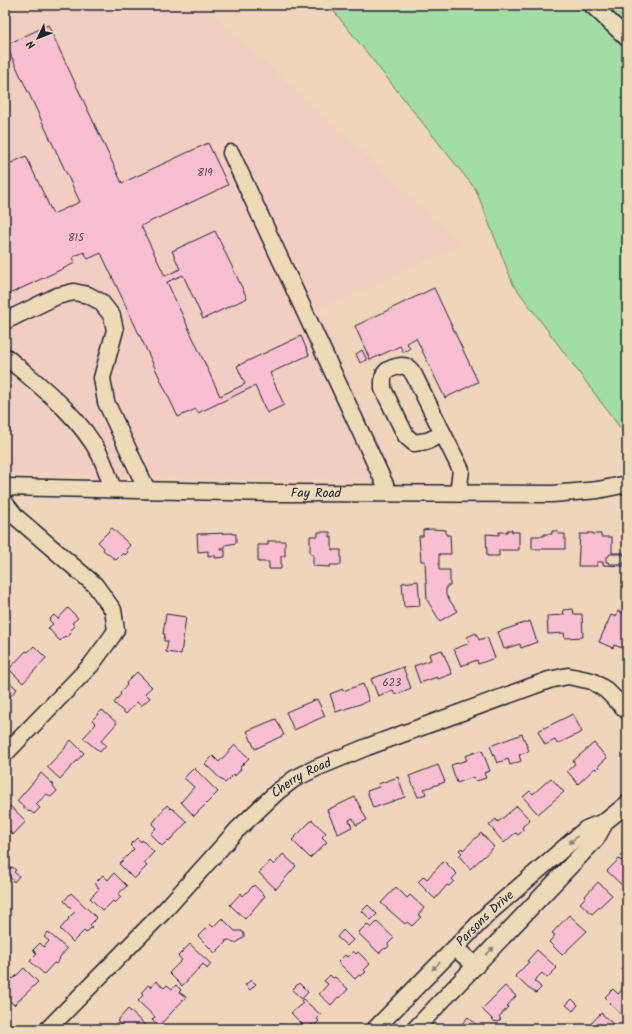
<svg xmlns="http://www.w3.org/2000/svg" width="632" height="1034" font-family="Kalam,sans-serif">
<rect width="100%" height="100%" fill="#efd5bc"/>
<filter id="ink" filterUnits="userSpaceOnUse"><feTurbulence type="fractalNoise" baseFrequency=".025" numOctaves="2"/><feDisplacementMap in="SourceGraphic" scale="8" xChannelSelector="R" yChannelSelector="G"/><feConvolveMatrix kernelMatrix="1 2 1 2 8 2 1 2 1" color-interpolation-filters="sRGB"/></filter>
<g filter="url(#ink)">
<polygon fill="#f2cec2" points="5,5 203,5 462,244 320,309 396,480 17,474 5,462"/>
<polygon fill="#a2dda3" stroke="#62806f" points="329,5 627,5 627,437 513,284 476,190"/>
<g fill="#f9bfd0" stroke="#22223b" fill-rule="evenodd">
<polygon points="48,25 122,183 208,143 228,185 141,226 165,276 180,269 172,251 215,231 247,298 203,319 183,275 167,282 220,396 245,384 237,366 301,336 309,355 270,373 284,405 267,413 255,386 198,413 196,409 178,417 101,253 88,259 84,252 73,257 75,263 5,296 5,166 26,156 53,214 80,202 6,45"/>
<polygon points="434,288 478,382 445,398 416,338 407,343 410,349 403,352 400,346 370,360 355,326"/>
<polygon points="362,350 367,360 360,363 356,354"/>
<polygon points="112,528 130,545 126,550 128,552 125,555 123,553 116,560 103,550 104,548 98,542"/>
<polygon points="431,529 446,530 446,535 450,535 451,554 439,554 439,570 450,570 450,586 446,586 446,595 457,611 440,621 427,600 425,561 421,561 419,536 423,536 423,530"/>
<polygon points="507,530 512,530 512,532 519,532 519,550 499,550 499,556 487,556 486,534 499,535 499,532 507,532"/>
<polygon points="552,531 558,531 558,534 565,534 565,549 532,549 532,536 544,536 544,534 552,534"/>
<polygon points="318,532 330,532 330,537 332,537 332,550 341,550 341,565 330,565 330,567 313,566 313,554 310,554 310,536 318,536"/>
<polygon points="232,533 232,534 236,534 236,543 225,545 225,548 221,548 221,550 225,550 225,557 215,558 215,555 208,556 208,551 198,552 197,534"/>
<path d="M588,533h5v1h8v3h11v16h14v13l-23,-1v-3h-6v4h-19l2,-32h8zM610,554h13l2,3v4l-2,3h-13l-2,-2h-2v-5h2z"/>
<polygon points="268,541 285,541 285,556 281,556 281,569 269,569 269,562 258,562 258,545 268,545"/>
<polygon points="418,581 420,606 404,607 402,583"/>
<polygon points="68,608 78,618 72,623 75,626 69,632 71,634 67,637 65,636 60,641 48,628 53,624 49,620 54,615 58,619"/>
<polygon points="573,609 574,614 582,614 583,637 565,638 564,633 548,634 547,616 564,615 563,610"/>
<polygon points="618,611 625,614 627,613 627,625 625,630 627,631 627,650 614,645 613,648 599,642 611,615 616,617"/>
<polygon points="166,614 186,617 181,654 166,652 168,641 164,641 165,634 163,634"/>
<polygon points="530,621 537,642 521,648 520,644 504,649 498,632"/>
<polygon points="476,633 479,640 487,637 495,658 478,664 477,660 461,666 454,649 470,643 467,637"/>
<polygon points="34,646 46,658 23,683 9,669 26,651 28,652"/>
<polygon points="442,650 452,674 438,679 437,677 420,683 414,666 431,660 429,654"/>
<polygon points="403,667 411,688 395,695 393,690 378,696 371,679"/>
<polygon points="137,672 152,687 145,693 150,698 141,706 137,702 126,714 114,703 121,694 120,693 127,685 126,683"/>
<polygon points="5,678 17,689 6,701 5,701"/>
<polygon points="363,684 369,701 336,712 330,694 343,689 343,691"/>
<polygon points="317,699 325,716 294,730 286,712"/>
<polygon points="102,710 117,723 101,741 106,745 100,752 83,738 96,724 92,720"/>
<polygon points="573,714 582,732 557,744 555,740 545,745 538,731"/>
<polygon points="276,719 284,735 255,749 247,731"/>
<polygon points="522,734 529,751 519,755 521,761 510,765 508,759 497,763 490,746"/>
<polygon points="71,740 84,753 60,779 47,767 66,747 65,747"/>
<polygon points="594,743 607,758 599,765 600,767 597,770 595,768 578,784 567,771 575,764 573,761"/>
<polygon points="235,745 249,758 240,767 241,769 235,776 234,774 225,783 205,764 213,756 219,762"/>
<polygon points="482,750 490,771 484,773 486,778 476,781 474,777 457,783 451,765 467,760 465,756"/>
<polygon points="438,765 445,782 424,789 426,794 418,797 409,776"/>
<polygon points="194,768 218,792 194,816 181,802 194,787 184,778"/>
<polygon points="41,773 54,785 53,786 57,791 51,797 47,794 36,804 40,808 34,814 30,811 29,812 17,801"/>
<polygon points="398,777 405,797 373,808 367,791 379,787 378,784"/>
<polygon points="551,778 564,792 538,814 523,797 530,791 533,794"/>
<polygon points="355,797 367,820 356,825 353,818 349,820 352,827 338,834 327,810"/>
<polygon points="167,805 171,809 172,808 187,822 169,841 168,840 162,846 150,834 156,828 152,824"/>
<polygon points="10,806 26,821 13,835 8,830 5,833 5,811"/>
<polygon points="517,806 530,820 523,826 522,828 524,830 518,835 516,833 514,834 504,843 489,825 496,819 498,822"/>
<polygon points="312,820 326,833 322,837 327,842 310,858 292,840"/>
<polygon points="481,833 494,847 470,869 459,856 462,853 459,850 462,848 463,850"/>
<polygon points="137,838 141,842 142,840 154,852 144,863 147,866 134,879 119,864 134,849 130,845"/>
<polygon points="283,854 296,866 276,889 259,873 270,861 274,865"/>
<polygon points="627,854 627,884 624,887 607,871 619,859 621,861"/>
<polygon points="444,861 457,874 452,879 454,881 449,886 447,885 435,899 418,882 424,876 427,879"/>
<polygon points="12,867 16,870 14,872 19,876 14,882 8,875 10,873 8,871"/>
<polygon points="114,873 127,886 118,894 121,897 115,903 113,901 103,911 90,898 99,889 95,883 103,875 108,880"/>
<polygon points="598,882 612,895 592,914 580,903 586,897 585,896"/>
<polygon points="254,885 265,896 245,919 230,905 241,893 243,896"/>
<polygon points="396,887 407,898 410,895 424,908 418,915 421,917 412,926 407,922 405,924 381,903"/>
<polygon points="71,893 97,918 90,925 92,927 86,933 84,931 73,942 60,929 69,919 68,918 75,912 64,901"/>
<polygon points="368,905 377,914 371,920 362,911"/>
<polygon points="569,915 587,931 562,955 549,942 555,935 552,933"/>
<polygon points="222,918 235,931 242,931 244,934 244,937 236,943 233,943 229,940 225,941 226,942 215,953 198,936 210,924 213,927"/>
<polygon points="377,922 394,938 388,944 389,946 386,949 385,948 379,953 358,933 367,924 371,928"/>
<polygon points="343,930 353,940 347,946 337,937"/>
<polygon points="48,932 67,949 59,958 60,959 56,964 54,963 44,974 30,961 37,954 33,950 40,943 44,947 49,941 44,937"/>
<polygon points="190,944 211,964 207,969 203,964 182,986 169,973 182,960 178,956"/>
<polygon points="537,950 557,968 547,978 542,973 534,981 540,986 541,988 536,993 528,988 515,976 529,962 527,961"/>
<polygon points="353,951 356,954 358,952 370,964 364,970 366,972 361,976 359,975 355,979 338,962 345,955 347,957"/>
<polygon points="24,968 38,982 14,1005 5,996 5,988 8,986 5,983 5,970 6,969 12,975 10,976 13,979"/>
<polygon points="330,975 333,978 335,977 348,989 340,998 338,997 331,1005 319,994 328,984 324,981"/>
<polygon points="251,980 256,984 250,990 245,985"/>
<polygon points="156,981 164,988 167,985 172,989 176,985 181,990 179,992 186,997 159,1026 152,1020 155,1017 138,1001 143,995 141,993 148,985 151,987"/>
<polygon points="299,983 308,992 302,999 292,990"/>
<polygon points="627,984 627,1018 626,1019 609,1003 610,1002 605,997 613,989 618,994"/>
<polygon points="505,986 516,996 507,1006 508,1007 499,1017 501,1019 497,1022 496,1021 495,1022 482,1009"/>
<polygon points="303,999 321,1015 317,1019 319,1021 314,1026 312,1024 307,1029 291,1013 303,1003 301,1001"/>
<polygon points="572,999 578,1005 573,1011 566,1005"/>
<polygon points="128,1009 145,1025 142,1029 118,1029 121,1025 117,1021"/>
<polygon points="601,1013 613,1024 609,1029 577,1029 582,1025 586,1029"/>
<polygon points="468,1017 481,1029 456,1029 459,1025 460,1026"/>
<polygon points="281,1024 286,1029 270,1029 274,1025 278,1028"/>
</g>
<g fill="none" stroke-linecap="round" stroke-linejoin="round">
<defs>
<g id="minor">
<polyline points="592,5 627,38"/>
<polyline points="231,153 389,493"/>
<polyline points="5,321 57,296 74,292 88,295 101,302 112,316 115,330 102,378 106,402 147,490"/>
<path d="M5,356c34,29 73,58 95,99 5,10 9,23 13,34"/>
<path d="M443,434l-16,7 -13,2 -8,-7 -23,-47c0,-5 -1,-12 2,-16 3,-4 7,-5 11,-6 10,-3 13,0 18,8l47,95 -3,23"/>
<path id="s1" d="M5,487l271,6 276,1 46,-4 29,-6"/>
<polyline points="5,503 16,517 95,585 113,610 116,630 113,635 91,665 5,754"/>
<polyline points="455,948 476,966"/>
<path id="s2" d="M48,1029l118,-120 71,-79 40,-38 17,-13 22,-11 51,-21 182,-67 19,-4 24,5 14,9 21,21"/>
<path id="s3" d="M375,1029l115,-117 96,-83 20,-8 21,-17"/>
<polyline points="415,1029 596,839 606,821"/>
</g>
</defs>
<use href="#minor" stroke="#22223b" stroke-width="19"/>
<use href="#minor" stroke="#eddab7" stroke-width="16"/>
</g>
<defs><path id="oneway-solid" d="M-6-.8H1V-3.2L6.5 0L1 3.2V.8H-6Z"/></defs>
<g fill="#887e79">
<use href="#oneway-solid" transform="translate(573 840) rotate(139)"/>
<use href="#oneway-solid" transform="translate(490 951) rotate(-46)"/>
<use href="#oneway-solid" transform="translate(436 966) rotate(135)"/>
</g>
</g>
<g text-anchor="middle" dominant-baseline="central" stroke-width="4" stroke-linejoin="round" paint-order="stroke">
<g font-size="11" fill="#584960">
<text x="205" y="173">819</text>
<text x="76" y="238">815</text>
<text x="392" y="683">623</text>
</g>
<g font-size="13" fill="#22223b" stroke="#eddab7">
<text stroke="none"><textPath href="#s1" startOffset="311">Fay Road</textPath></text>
<text stroke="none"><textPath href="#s2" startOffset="358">Cherry Road</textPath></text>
<text stroke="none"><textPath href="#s3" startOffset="156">Parsons Drive</textPath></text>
</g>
</g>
<rect width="632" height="1034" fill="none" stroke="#eddab7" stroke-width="20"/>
<rect x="10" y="10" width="612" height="1014" fill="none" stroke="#22223b" stroke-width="1.5" filter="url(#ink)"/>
<g transform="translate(38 38) rotate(227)" stroke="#eddab7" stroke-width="3" paint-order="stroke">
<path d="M0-3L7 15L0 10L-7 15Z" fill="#22223b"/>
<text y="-6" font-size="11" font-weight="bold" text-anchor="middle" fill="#22223b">N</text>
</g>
</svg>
